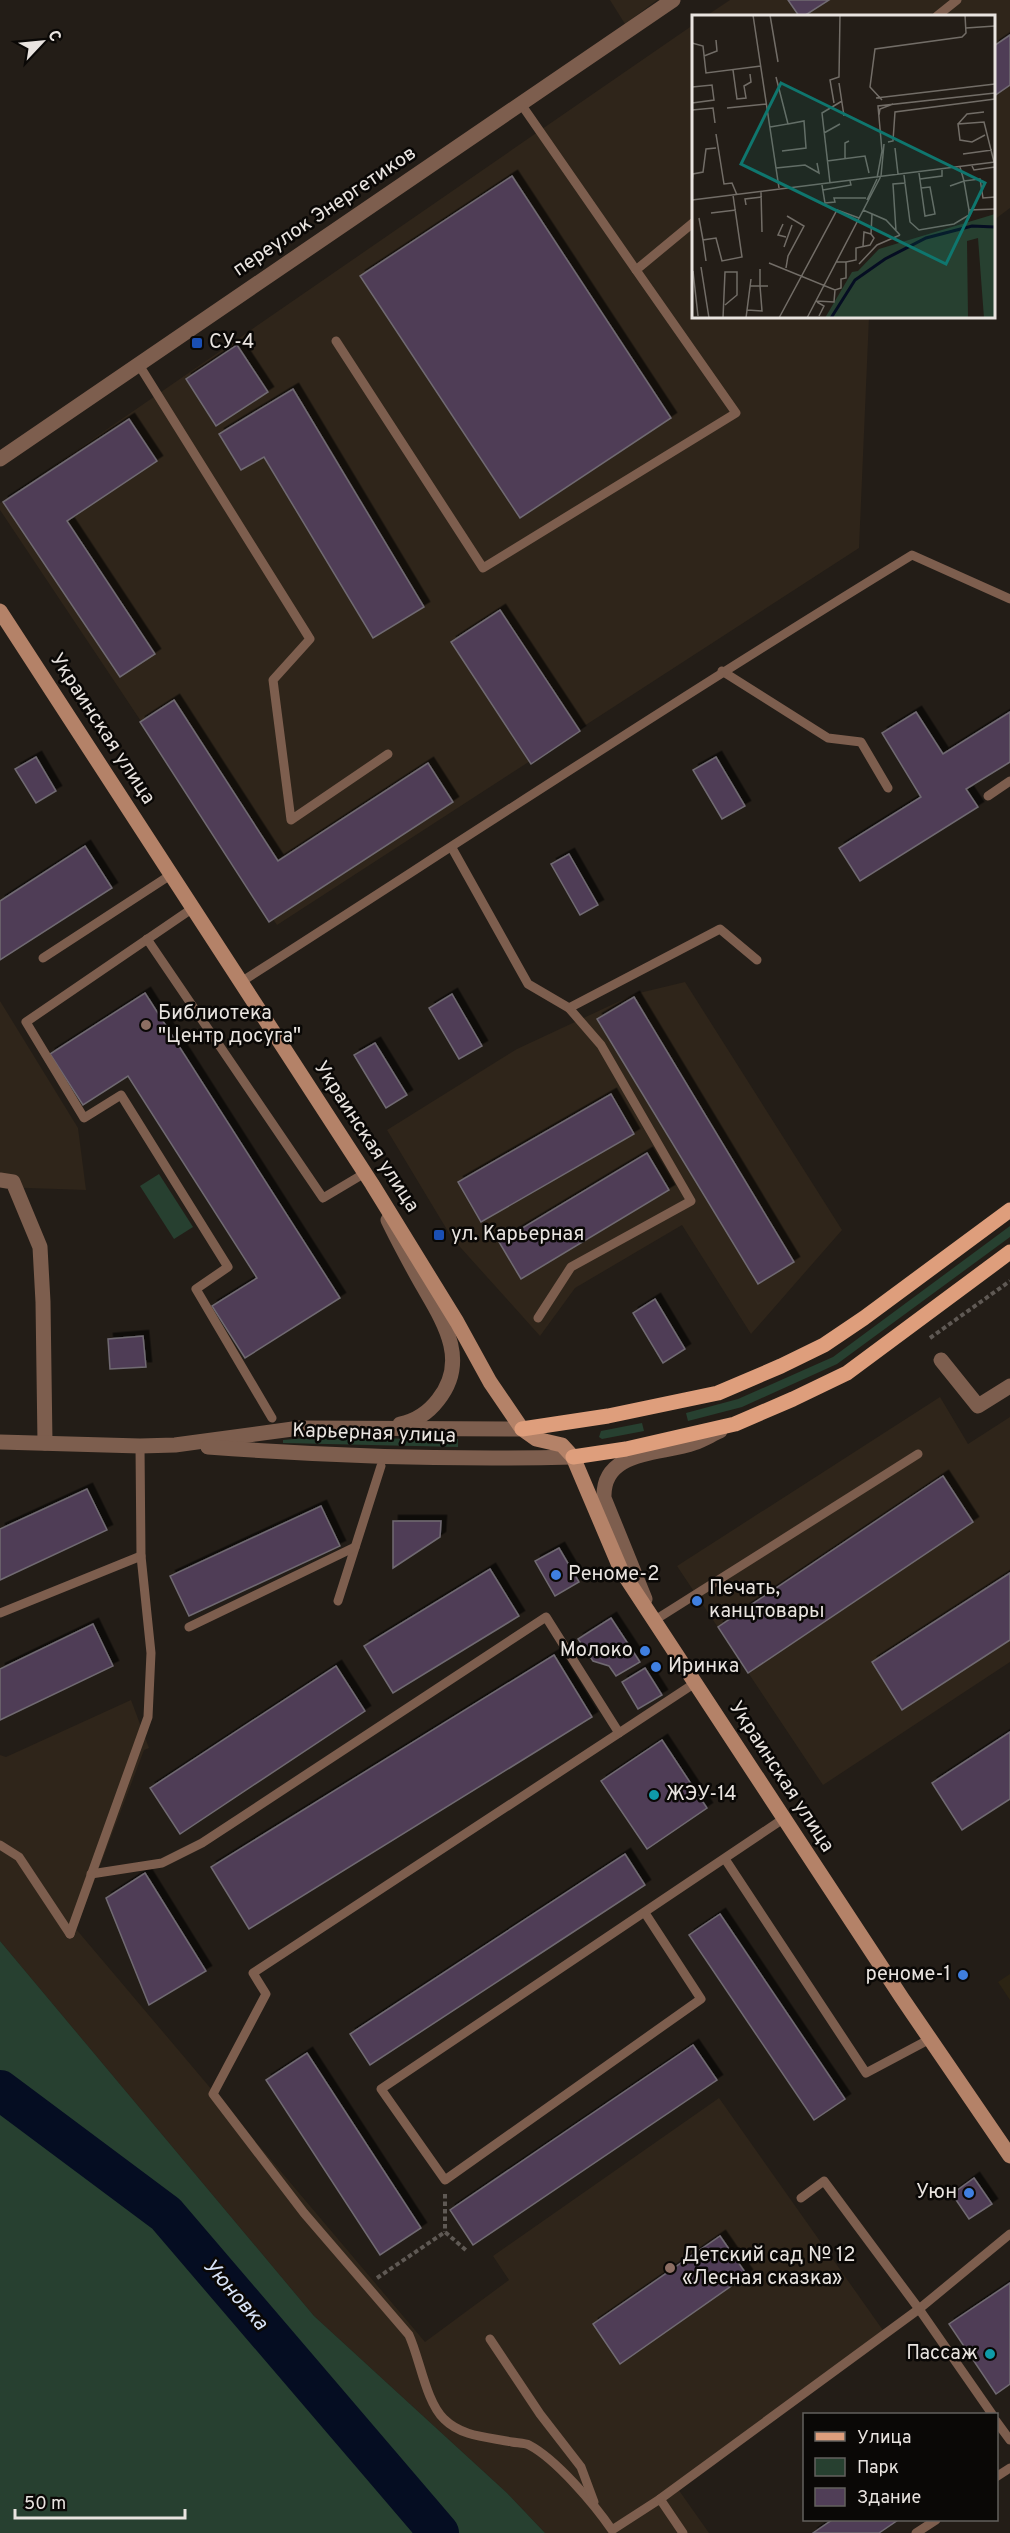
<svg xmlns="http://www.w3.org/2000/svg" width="1010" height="2533" font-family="Overpass,sans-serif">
<defs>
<filter id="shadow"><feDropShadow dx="5.5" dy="-5.5" stdDeviation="0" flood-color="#0009"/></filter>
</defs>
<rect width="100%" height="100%" fill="#231d17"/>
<g fill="#2f251a">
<polygon points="610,0 657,0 625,24"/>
<polygon points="730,0 1010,0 1010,208 994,220 994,16 706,16"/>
<polygon points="693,25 694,316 869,317 859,548 277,925 0,510 0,503"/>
<polygon points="685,982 842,1230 751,1334 682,1225 575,1288 540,1336 452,1238 387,1130 517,1049 635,994"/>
<polygon points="0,1001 78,1128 86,1190 0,1187"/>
<polygon points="940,1397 968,1444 1010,1417 1010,1662 823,1785 677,1566"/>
<polygon points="131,1700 149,1748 144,1750 76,1929 425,2342 509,2280 493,2256 719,2098 887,2336 678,2489 709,2533 545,2533 507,2493 314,2316 0,1941 0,1755 6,1757"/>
</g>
<polygon fill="#2c2414" points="1010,1974 1010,2000 998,1982"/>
<g fill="#274030">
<polygon points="159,1174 193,1227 174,1239 140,1186"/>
<polygon points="1010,1226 1010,1237 837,1364 742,1407 688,1421 686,1413 738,1399 833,1357"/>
<polygon points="642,1423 644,1431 602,1439 599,1437 601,1431"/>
<polygon points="305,1438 458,1439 458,1447 283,1443 283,1440"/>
<polygon points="0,1941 314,2316 507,2493 545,2533 0,2533"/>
</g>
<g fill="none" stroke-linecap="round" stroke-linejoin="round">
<polyline stroke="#050d22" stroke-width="40" points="0,2090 166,2214 439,2533"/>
</g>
<g fill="#503e57" stroke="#706a72" stroke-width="1.5" filter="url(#shadow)">
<polygon points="788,0 829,0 804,16 799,16"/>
<polygon points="1010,35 1010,85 994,96 994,46"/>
<polygon points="512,176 671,418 520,518 360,276"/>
<polygon points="237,345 268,392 216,426 186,379"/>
<polygon points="293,389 424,607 373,638 264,457 241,470 219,434"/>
<polygon points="129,419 157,461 67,521 155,654 120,677 3,502"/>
<polygon points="500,610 580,731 531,764 451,642"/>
<polygon points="174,700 278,861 428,763 453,802 269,922 140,722"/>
<polygon points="916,712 943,754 1010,712 1010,762 966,789 978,807 860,881 839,848 921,797 882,733"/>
<polygon points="36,757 56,791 36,803 15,769"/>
<polygon points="716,757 745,806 722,819 693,770"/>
<polygon points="85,846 112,888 0,960 0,901"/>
<polygon points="569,854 598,905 580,915 551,864"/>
<polygon points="145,993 340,1298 245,1358 212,1306 257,1278 128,1076 83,1105 50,1054"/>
<polygon points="452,994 482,1046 459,1059 429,1008"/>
<polygon points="634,997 794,1262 758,1284 597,1019"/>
<polygon points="375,1043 407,1095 386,1108 354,1055"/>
<polygon points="611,1094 634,1134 481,1222 458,1182"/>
<polygon points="647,1153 669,1190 521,1279 499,1242"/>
<polygon points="655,1299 685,1349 663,1363 633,1313"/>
<polygon points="143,1336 146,1367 110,1369 108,1339"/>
<polygon points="943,1476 973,1522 748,1673 718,1627"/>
<polygon points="87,1489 107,1530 0,1580 0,1529"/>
<polygon points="321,1506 340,1546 189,1616 170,1576"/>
<polygon points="393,1521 441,1521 440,1537 393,1568"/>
<polygon points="559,1548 579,1582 555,1596 535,1561"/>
<polygon points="490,1569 519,1616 393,1693 364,1646"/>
<polygon points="1010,1573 1010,1640 902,1710 872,1662"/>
<polygon points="611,1618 640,1662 616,1676 609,1666 593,1661 578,1639"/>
<polygon points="93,1624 113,1666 0,1720 0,1669"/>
<polygon points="554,1655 592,1717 249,1929 211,1867"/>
<polygon points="336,1666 365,1711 180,1834 150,1788"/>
<polygon points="645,1668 662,1695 638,1709 622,1682"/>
<polygon points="1010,1732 1010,1799 962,1830 932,1783"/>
<polygon points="662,1740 707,1808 647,1849 601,1781"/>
<polygon points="625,1854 645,1885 370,2065 350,2034"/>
<polygon points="145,1873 206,1971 149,2005 106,1898"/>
<polygon points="720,1914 845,2099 814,2120 689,1935"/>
<polygon points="693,2045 717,2080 473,2245 450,2210"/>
<polygon points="307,2053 421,2228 380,2255 266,2080"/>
<polygon points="974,2178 992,2204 969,2219 952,2194"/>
<polygon points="720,2236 747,2275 620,2364 593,2324"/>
<polygon points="1010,2283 1010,2384 996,2394 949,2324"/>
<polygon points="832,2520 898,2520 879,2533 813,2533"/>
</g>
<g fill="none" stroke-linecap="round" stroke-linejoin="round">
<g stroke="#5f5954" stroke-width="4" stroke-dasharray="4.5 3" stroke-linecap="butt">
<polyline points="930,1338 1010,1281"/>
<polyline points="445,2194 445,2232"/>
<polyline points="377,2278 445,2232 467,2251"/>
</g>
<g stroke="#7d5e4e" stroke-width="9">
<polyline points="937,16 957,0"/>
<polyline points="521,104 636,270 694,222"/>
<polyline points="336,341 483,568 736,413 636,270"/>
<polyline points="139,365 310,639 273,680 291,820 388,754"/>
<polyline points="722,671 828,738 861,742 888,788"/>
<polyline points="988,796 1010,781"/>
<polyline points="452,848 528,984 569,1008 601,1045 691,1201 571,1267 538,1318"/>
<polyline points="193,908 26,1022 84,1118 121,1095 228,1267 196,1289 272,1418"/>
<polyline points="147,939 323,1198 365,1173"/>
<polyline points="43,958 172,874"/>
<path d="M241,982c223,-143 445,-289 671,-427l98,44"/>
<polyline points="569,1008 720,929 757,960"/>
<polyline points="338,1601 381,1466"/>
<polyline points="0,1613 141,1556"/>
<polyline points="655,1620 918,1454"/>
<polyline points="189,1627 355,1547"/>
<path d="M619,1733l-366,240 13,21 -53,100 91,119 105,122c11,24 17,67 35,84 18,18 44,18 68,23 5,1 13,1 17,3 27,14 66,60 83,85l48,-31 23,34"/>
<polyline points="0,1845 19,1857 70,1934"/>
<polyline points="725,1859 866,2073 930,2039"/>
<polyline points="91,1874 162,1863 202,1843 546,1617 619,1733 695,1683"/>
<polyline points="645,1913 701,1999 445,2180 381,2089 783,1819"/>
<polyline points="70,1934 148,1717 151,1653 141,1556 140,1446"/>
<polyline points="490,2339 540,2414 581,2467 594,2502"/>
<polyline points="992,2414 919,2309 1010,2234"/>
<polyline points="996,2421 1010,2440"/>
<polyline points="996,2477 1010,2468"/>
<polyline points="660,2499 919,2309 824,2181 801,2198"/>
<polyline points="916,2533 936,2520"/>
</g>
<g stroke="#7d5e4e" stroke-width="15">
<polyline points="0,459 673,0"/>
<polyline points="0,1180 13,1182 40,1247 43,1302 45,1443"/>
<polyline points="941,1360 978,1406 1010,1386"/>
</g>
<g stroke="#7d5e4e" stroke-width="15">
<path d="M388,1220c10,21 21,41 32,61 21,37 51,78 18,119 -10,13 -22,21 -38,24"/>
<polyline points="0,1442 140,1446 175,1445 300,1428 522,1429"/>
<path d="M208,1447c121,9 243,13 365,10"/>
<path d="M645,1599l-41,-101c-2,-49 57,-43 90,-55 9,-3 17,-8 26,-12"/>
</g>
<polyline stroke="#b48268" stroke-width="15" points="0,611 372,1184 457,1322 490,1382 522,1429 536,1439 562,1445 573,1457 621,1570 902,1998 1010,2156"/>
<g stroke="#de9e7c" stroke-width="15">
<polyline points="522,1429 608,1416 718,1393 781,1366 824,1345 864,1318 1010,1210"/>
<polyline points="573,1457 626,1449 735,1424 793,1399 847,1373 1010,1252"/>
</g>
</g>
<g fill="#1a4fb4" stroke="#0a0806" stroke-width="2">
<rect x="191" y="337" width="12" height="12" rx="3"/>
<rect x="433" y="1229" width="12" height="12" rx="3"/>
</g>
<g fill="#8d6e63" stroke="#0a0806" stroke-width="2">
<circle cx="146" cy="1025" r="6"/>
<circle cx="670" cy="2268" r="6"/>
</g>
<g fill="#3f7fe0" stroke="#0a0806" stroke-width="2">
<circle cx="556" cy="1575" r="6"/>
<circle cx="697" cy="1601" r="6"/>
<circle cx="645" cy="1651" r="6"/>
<circle cx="656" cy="1667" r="6"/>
<circle cx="963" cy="1975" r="6"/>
<circle cx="969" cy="2193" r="6"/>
</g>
<g fill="#0f9aa8" stroke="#0a0806" stroke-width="2">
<circle cx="654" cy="1795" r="6"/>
<circle cx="990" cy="2354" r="6"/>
</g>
<g text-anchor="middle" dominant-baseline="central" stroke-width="5" stroke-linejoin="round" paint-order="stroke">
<g font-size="20" fill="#e9e4e0" stroke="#0a0806">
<text transform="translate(325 212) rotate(-34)">переулок Энергетиков</text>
<text transform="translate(102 729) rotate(57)">Украинская улица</text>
<text transform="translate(366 1137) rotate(57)">Украинская улица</text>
<text transform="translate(374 1434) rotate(2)">Карьерная улица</text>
<text transform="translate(781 1777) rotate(57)">Украинская улица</text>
</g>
<g font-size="20" fill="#e9e4e0" stroke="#0a0806" text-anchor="start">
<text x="209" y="343">СУ-4</text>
<text x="158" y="1014">Библиотека<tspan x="158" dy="23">"Центр досуга"</tspan></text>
<text x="451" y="1235">ул. Карьерная</text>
<text x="568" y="1575">Реноме-2</text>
<text x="709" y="1589">Печать,<tspan x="709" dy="23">канцтовары</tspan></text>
<text x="633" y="1651" text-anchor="end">Молоко</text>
<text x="668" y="1667">Иринка</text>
<text x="666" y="1795">ЖЭУ-14</text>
<text x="951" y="1975" text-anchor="end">реноме-1</text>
<text x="957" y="2193" text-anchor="end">Уюн</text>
<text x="682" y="2256">Детский сад № 12<tspan x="682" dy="23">«Лесная сказка»</tspan></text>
<text x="978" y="2354" text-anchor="end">Пассаж</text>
</g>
<g font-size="21" font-style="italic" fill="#d8e3f7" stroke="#0a0806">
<text transform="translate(235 2295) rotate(49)">Уюновка</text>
</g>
</g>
<g transform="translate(692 15)">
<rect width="303" height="303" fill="#231d17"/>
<path d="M303,199v104h-11l-6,-80 -11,3 1,77h-143l27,-46 6,-1 21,-22z" fill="#274030"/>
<path fill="none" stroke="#050d22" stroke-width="3" d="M139,303l24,-38 30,-21 41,-21 46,-12 23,1"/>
<path fill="none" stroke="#726d67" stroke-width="1.5" d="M61,0l26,173M78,0l8,47M274,13l29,-2M0,28l11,3 3,27 55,-7M12,41l13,-5 -1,-11M41,55l4,29 9,-1 -2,-12 7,-4 -1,-8M147,68l5,33M0,72l20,-2 2,15 -22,3M184,83l119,-14M190,85l-12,-13 5,-38 87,-12 4,-4 -1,-18M142,88l-4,-23 9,-3 1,-62M35,93l40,-4M0,95l21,-2 2,15M187,100l1,-6 13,-5M266,109l9,-10 17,-2M78,112l18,-3 -12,-47M132,118l16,-9M24,119l8,50 8,-1 5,12M293,120l-13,7 -12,-2 -2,-16 26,-2 10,40M196,127l5,-1 2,-29 100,-13M203,133l3,26M90,136l24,-3 -2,-27 -16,3M271,139l29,-4M153,143v-15l4,-2M135,146l38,-5 4,17M280,151l2,4 21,-3M268,152l4,14 16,-2 3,19 12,-1M84,153l29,-3 14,8 -2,-10M227,158l6,43 10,-2 -5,-27 -9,1M189,161l3,-32M185,163l5,-27 -4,-45 117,-13M228,164l22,-3v-6M0,167l1,-8 10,-2 3,-23 10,-1M138,168l-8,-70 20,-12M213,168l5,39 9,8 35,-6 15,-9v-5l26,-1M130,170l3,18 10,-1 -1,-4h32M258,171l14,-5 5,29M131,175l28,-5 -1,-4M69,177l1,40M0,185l303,-38M175,185l10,-21M54,190l-1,-6 17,-2M171,195l23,10 14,15M19,198l25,-3M7,203l4,22M91,209l-5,11 8,2M204,216l-3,-47 12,-1 -1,-8M171,231l1,-14 7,2 1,-20M92,232l8,-22M14,246l-3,-21 13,-2 6,23 20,-4 -9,-62M154,247l10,-2v-12l14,-3 4,-7 -3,-4M77,248l66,27 6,-2v-9l5,-1v-16h-10M167,249l18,-19 23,-10M9,252l8,51M94,253l2,-12 16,-30 -17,-10M1,256l5,45M58,271h10v-17M124,286l18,1 1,-12M125,287l7,4 -5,10M55,295l15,1 -2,-25h8M31,303l2,-46h12v23l-12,10M54,303l5,-39M87,303l58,-108 22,8M115,303l74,-142"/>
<path fill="#0f766e" fill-opacity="0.15" stroke="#0f766e" stroke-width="3" d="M89,68l204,100 -39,81 -205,-100z"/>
<rect width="303" height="303" fill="none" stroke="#e9e4e0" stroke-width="3"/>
</g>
<rect x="803" y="2413" width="195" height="108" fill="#0a0806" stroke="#63605d" stroke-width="1.5"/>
<rect x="815" y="2432" width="30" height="9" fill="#de9e7c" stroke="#63605d" stroke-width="1.5"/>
<text x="857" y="2443" font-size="18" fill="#e9e4e0">Улица</text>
<rect x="815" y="2458" width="30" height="18" fill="#274030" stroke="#63605d" stroke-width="1.5"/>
<text x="857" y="2473" font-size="18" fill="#e9e4e0">Парк</text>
<rect x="815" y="2488" width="30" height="18" fill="#503e57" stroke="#63605d" stroke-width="1.5"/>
<text x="857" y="2503" font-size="18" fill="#e9e4e0">Здание</text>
<g transform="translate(42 42) rotate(64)" stroke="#0a0806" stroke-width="4.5" paint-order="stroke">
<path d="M0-4.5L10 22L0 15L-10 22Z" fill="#e9e4e0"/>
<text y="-9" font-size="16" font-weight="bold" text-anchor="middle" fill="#e9e4e0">С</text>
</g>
<path d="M15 2509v9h170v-9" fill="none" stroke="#e9e4e0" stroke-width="3"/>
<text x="24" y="2509" font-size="18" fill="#e9e4e0" stroke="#0a0806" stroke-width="4.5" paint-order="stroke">50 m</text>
</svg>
